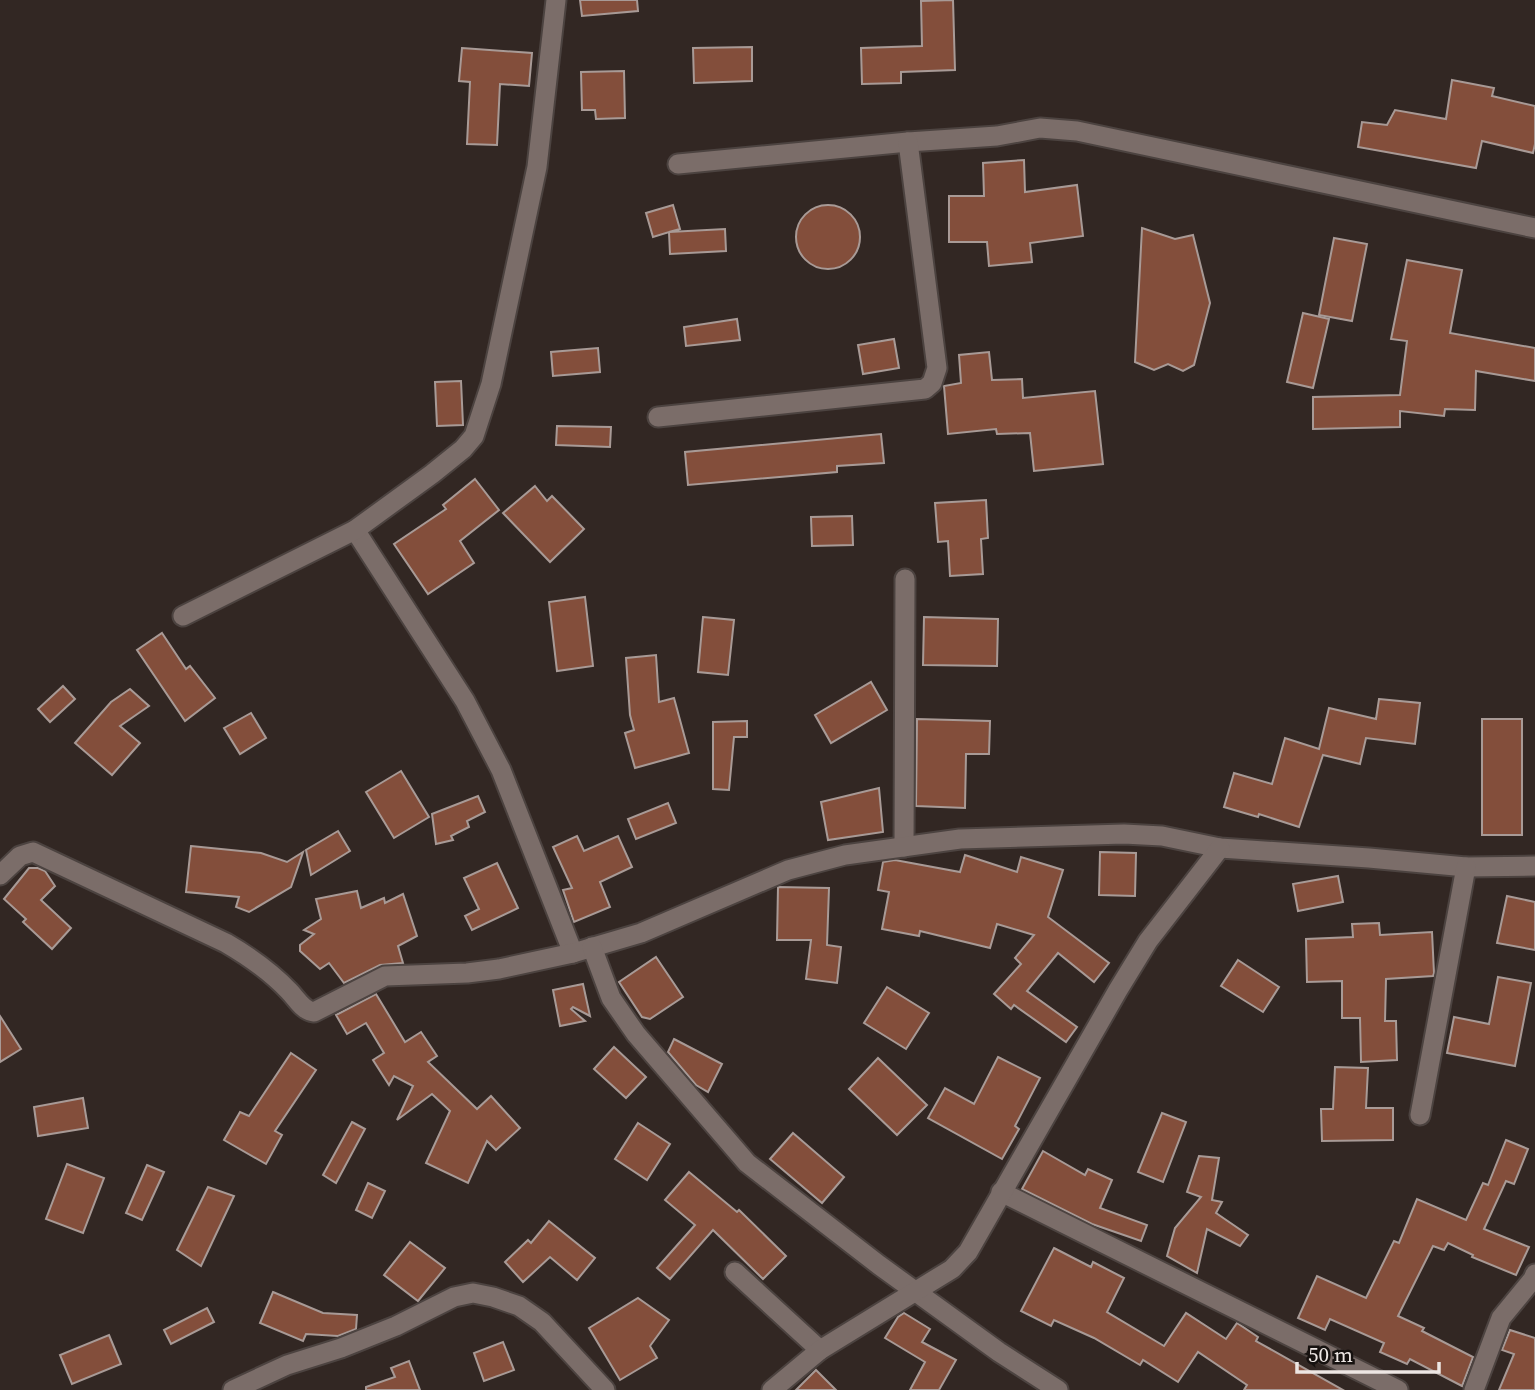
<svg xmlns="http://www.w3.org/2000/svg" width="1535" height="1390" font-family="'Source Serif 4',serif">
<rect width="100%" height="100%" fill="#322723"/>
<g fill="#834e3b" stroke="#a89a96" stroke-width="2">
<polygon points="580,0 637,0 638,11 582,16"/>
<polygon points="953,0 955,70 901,72 901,83 862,84 861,48 922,46 921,1"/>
<polygon points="752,47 752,81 694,83 693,48"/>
<polygon points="462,48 532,53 529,86 500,84 497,145 467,144 470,82 459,81"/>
<polygon points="624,71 625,118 596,119 595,110 582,110 581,72"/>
<polygon points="1452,80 1494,88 1492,96 1535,106 1535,144 1533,153 1482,141 1476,168 1358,147 1362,122 1387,125 1395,110 1446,119"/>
<polygon points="1024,160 1025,192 1077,185 1083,236 1030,243 1032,262 989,266 987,242 949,242 949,196 984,196 983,163"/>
<circle cx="828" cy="237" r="32"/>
<polygon points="673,205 680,229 669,232 725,229 726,251 670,254 669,232 653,237 646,213"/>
<polygon points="1142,228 1175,239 1193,235 1210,303 1194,365 1183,371 1168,364 1154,370 1135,362"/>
<polygon points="1334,238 1367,244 1352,321 1319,315"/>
<polygon points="1407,260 1462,270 1450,333 1535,348 1535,381 1476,371 1475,410 1445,409 1444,416 1400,411 1400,427 1313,429 1313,397 1400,395 1407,341 1391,339"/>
<polygon points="1303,313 1329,319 1313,388 1287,382"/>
<polygon points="737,319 740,340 686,346 684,327"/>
<polygon points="894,339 899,368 863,374 858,345"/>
<polygon points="598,348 600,372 553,376 551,352"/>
<polygon points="989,352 992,380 1022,379 1023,398 1095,391 1103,464 1034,471 1030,433 997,434 996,429 948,434 944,386 961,383 959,355"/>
<polygon points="461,381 463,425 437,426 435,382"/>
<polygon points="557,426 611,427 610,447 556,445"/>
<polygon points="881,434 884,463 837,466 837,472 688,485 685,452"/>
<polygon points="475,479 499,510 460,541 474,563 428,594 394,544 446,509 443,505"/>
<polygon points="535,486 547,501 552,496 584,529 550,562 503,513"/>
<polygon points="986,500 988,538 981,539 983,574 950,576 948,541 938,542 935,503"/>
<polygon points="852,516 853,545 812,546 811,517"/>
<polygon points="585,597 593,666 557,671 549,602"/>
<polygon points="703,617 734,620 728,675 698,672"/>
<polygon points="924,617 998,619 997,666 923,665"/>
<polygon points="162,633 186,669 190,666 215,698 185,721 137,650"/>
<polygon points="656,655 659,702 674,698 689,753 635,768 625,733 634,730 630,715 626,658"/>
<polygon points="871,682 887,710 831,743 815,715"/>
<polygon points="63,686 75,699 50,722 38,709"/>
<polygon points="130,689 149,706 120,726 140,743 112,775 75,743 111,702"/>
<polygon points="1379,699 1420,703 1415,744 1366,738 1360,764 1323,755 1299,827 1259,814 1258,817 1224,807 1234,773 1272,784 1285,738 1319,749 1329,708 1376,719"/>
<polygon points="251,713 266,738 240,754 224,728"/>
<polygon points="917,719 990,721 989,754 966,754 965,808 916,806"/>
<rect x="1482" y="719" width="40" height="116"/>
<polygon points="747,721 747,737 734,737 729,790 713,789 713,722"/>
<polygon points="401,771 429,817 394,838 366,792"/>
<polygon points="879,788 883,832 828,840 821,802"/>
<polygon points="478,796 485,812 467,821 469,827 451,836 453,840 436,844 432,814"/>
<polygon points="668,803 676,823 636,839 628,819"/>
<polygon points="338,831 350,851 311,875 306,850"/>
<polygon points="577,836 584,851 618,836 632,867 600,882 610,907 574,922 563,890 572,888 553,847"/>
<polygon points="191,846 261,853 287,862 303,852 291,887 249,912 236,907 239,897 186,892"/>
<polygon points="1100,852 1136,853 1135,896 1099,895"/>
<polygon points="965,855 1017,872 1021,857 1063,870 1048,917 1109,963 1094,982 1058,953 1027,991 1077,1027 1066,1042 1014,1005 1011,1009 994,994 1021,964 1015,958 1034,935 997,924 990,948 920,931 919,936 882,929 889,892 878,890 883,862 895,860 960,872"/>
<polygon points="497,863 518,908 472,930 465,916 479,909 464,878"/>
<polygon points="29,868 38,868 45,871 55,886 41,900 71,928 52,949 23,922 26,919 4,899"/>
<polygon points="1338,876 1343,902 1298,911 1293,884"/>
<polygon points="778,887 829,888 827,945 841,947 837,983 806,979 811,940 777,940"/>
<polygon points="357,891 361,908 384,898 385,903 403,894 417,936 398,946 403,963 380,965 344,983 329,963 320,969 300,951 300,945 314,934 304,930 321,919 316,899"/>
<polygon points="1507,896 1535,902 1535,950 1497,943"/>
<polygon points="1379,923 1380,935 1432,932 1434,973 1433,976 1386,979 1385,1021 1396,1021 1397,1060 1361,1062 1360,1018 1342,1018 1342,981 1307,982 1306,939 1353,937 1352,924"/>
<polygon points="656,957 683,997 650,1019 642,1017 619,982"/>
<polygon points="1238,960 1279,987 1263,1012 1221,986"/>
<polygon points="1498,977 1531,983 1515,1066 1447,1053 1454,1017 1489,1024"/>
<polygon points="583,984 590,1016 573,1007 571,1009 585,1021 560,1026 553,990"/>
<polygon points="887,987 929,1013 906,1049 864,1023"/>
<polygon points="376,994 405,1042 421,1032 437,1056 428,1062 477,1109 491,1096 520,1128 496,1150 487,1141 468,1183 426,1163 450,1111 432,1094 397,1120 413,1086 394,1076 389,1085 373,1060 384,1053 366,1023 347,1034 336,1015"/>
<polygon points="0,1016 21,1049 0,1062"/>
<polygon points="674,1039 722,1064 708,1092 696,1085 668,1052"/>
<polygon points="614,1047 646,1077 626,1098 594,1069"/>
<polygon points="291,1053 316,1070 275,1131 282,1135 266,1164 224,1140 240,1112 249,1116"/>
<polygon points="998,1057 1040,1078 1015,1126 1019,1129 1002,1159 928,1118 945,1088 974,1104"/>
<polygon points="878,1058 927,1105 897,1135 849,1089"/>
<polygon points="1335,1067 1368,1068 1366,1108 1393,1108 1393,1140 1322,1141 1321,1109 1333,1109"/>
<polygon points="83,1098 88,1128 38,1136 34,1107"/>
<polygon points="1162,1113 1186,1122 1163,1182 1138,1172"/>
<polygon points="352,1122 365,1129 336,1183 323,1175"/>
<polygon points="638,1123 670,1144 647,1180 615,1159"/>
<polygon points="793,1133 844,1177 822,1203 770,1159"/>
<polygon points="1506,1140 1528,1149 1514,1184 1506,1181 1484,1229 1529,1247 1516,1275 1472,1257 1473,1255 1448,1243 1444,1250 1433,1246 1398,1316 1424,1328 1422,1331 1473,1357 1462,1386 1410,1359 1407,1364 1380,1352 1384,1343 1330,1319 1325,1330 1298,1318 1317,1276 1366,1298 1394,1241 1399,1243 1417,1199 1466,1220 1483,1183 1488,1185"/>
<polygon points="1043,1151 1085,1175 1088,1169 1112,1180 1100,1208 1147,1225 1141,1241 1092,1224 1022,1189"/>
<polygon points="1199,1156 1219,1158 1212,1200 1222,1202 1216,1213 1248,1235 1240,1246 1207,1229 1197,1273 1167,1256 1175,1228 1201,1197 1187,1192"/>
<polygon points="67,1164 104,1178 83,1233 46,1219"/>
<polygon points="147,1165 164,1172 142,1220 126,1213"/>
<polygon points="689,1172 737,1212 739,1210 786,1256 763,1279 713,1230 670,1279 657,1268 695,1225 665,1200"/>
<polygon points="368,1183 385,1191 372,1218 356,1210"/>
<polygon points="208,1187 234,1196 201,1266 177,1250"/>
<polygon points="549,1221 595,1258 577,1280 550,1257 523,1282 505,1262 528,1240 531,1243"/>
<polygon points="410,1242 445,1268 418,1301 384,1275"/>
<polygon points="1054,1248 1091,1267 1093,1262 1124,1278 1107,1312 1164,1346 1186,1313 1226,1339 1237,1323 1258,1337 1256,1341 1343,1390 1244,1390 1247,1385 1198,1352 1178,1382 1143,1360 1140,1365 1094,1338 1054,1320 1051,1326 1021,1311"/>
<polygon points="273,1292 323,1313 357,1315 356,1329 338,1336 306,1334 303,1341 260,1323"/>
<polygon points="638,1298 669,1320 650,1346 657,1358 620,1380 589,1328"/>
<polygon points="207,1308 214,1322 171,1344 164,1330"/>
<polygon points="904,1313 930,1329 922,1342 956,1360 939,1390 910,1390 925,1362 885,1338 898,1317"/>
<polygon points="1510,1330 1535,1338 1535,1390 1499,1390 1514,1354 1502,1350"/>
<polygon points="109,1335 121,1364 72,1384 60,1355"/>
<polygon points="503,1342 514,1370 484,1381 474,1353"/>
<polygon points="409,1361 420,1390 366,1390 366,1387 395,1377 391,1368"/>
<polygon points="816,1370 836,1390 796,1390"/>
</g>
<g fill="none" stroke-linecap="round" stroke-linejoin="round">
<defs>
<g id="minor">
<polyline points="678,164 908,142 997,136 1040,128 1077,131 1535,228"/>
<polyline points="658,417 925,389 932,383 937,368 908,142"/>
<polyline points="355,530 465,701 501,770 573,953"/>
<polyline points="183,616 355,530 432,474 463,449 474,436 491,384 537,167 556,0"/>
<polyline points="904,847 905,579"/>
<path d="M0,875l20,-19 13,-4 193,91c24,14 44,28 63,48 8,8 14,20 25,21l71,-36 82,-3 32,-4 74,-16 68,-20 147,-63 57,-15 115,-16 164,-5 38,2 58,12 149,10 97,9 69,-1"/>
<polyline points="592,947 611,998 636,1034 747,1163 879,1265 999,1352 1058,1390"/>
<polyline points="1420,1115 1466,867"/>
<polyline points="1001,1192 1398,1390"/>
<polyline points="735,1272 820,1350"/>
<polyline points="233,1390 287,1365 341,1348 396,1326 454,1297 473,1293 493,1297 519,1306 542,1322 605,1390"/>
<polyline points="772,1390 820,1350 952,1269 968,1252 1118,990 1148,941 1220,848"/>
<polyline points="1474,1390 1501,1318 1533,1279 1535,1274"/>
</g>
</defs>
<use href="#minor" stroke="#4c4340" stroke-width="23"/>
<use href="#minor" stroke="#7b6d69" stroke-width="19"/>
</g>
<path d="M1297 1362v10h142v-10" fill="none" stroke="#ede6e3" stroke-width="3.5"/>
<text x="1308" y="1362" font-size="21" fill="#ede6e3" stroke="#16110f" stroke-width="5" paint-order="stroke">50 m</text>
</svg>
